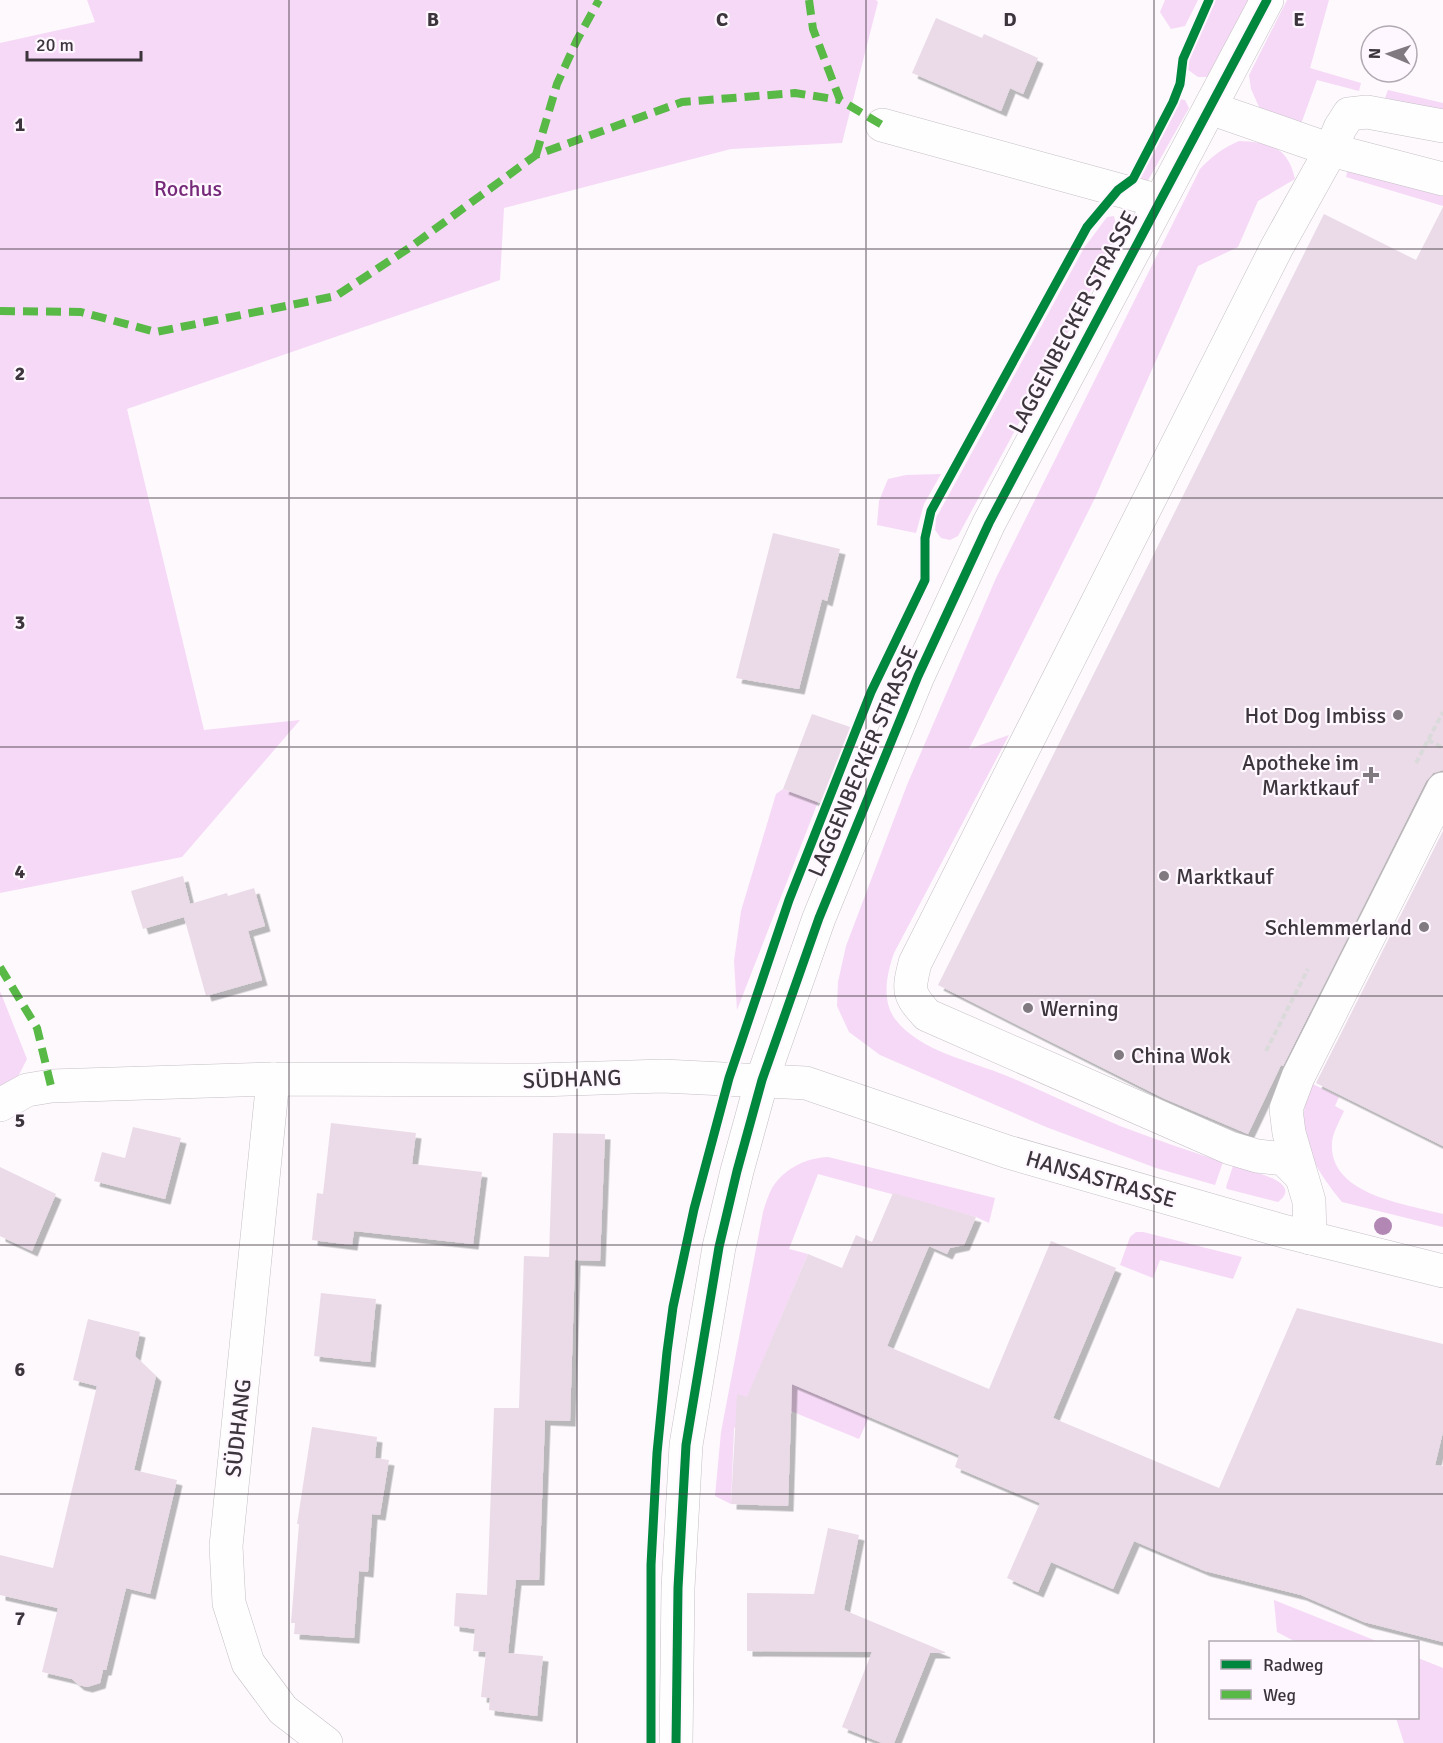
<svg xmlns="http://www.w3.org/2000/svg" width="1443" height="1743" font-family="Signika,sans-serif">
<defs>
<filter id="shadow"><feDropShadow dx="5.5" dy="5.5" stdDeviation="0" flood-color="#0004"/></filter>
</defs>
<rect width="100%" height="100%" fill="#fdf9fd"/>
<g fill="#f6d9f6">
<polygon points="87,0 876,0 878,2 842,143 731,149 504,208 500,280 127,409 204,730 300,720 182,857 0,893 0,43 95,22"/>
<polygon points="1165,0 1198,0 1185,26 1171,29 1160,12"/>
<polygon points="1215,0 1250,0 1212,72 1207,77 1198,77 1187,69 1189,57 1196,40"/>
<polygon points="1287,0 1329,0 1310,68 1361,83 1359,91 1317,80 1301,124 1260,109 1251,89 1249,75"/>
<polygon points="1388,90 1443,103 1443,111 1385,98"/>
<polygon points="1180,99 1185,100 1189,108 1147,182 1137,183 1173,116"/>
<path d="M1239,141c31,1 49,6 56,38l-37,22 -20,46 -40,19 -104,234 -125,249 40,-14 -115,218c-7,20 -13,47 1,66 24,32 76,42 112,57 38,16 75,34 113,50 34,13 69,25 103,36l-8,23 -59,-17 -110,-41 -166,-72 -31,-23 -12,-26 1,-24 8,-36 61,-161 89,-207 204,-409c12,-13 23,-21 39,-28z"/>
<polygon points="1348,169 1443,194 1443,206 1346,177"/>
<polygon points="1114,216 1117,230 1113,249 958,536 950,540 941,538 935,530 936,518 1084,248 1107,217"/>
<polygon points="941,474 924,504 916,533 877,525 879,501 888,479 906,475"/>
<polygon points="783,789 818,802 737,1010 734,961 741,911 776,794"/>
<polygon points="0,991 27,1059 0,1112"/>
<path d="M1313,1084l26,13 -4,9 9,5c-4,9 -11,21 -12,31 -4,53 74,62 111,72v13l-101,-25c-21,-26 -46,-60 -37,-96 1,-7 5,-15 8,-22z"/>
<path d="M828,1157l167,41 -6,25 -13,-6 -158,-43 -29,75 19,5 -49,116 110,47 -10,22 -73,-30 -52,19 -3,76 -16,-8 6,-64 42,-220c3,-9 6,-20 11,-27 13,-18 33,-27 54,-28z"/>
<path d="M1233,1166c13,4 73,15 45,36l-51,-13 -1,-2z"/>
<polygon points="1136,1232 1143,1232 1242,1257 1233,1279 1160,1260 1153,1278 1120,1265 1130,1237"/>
<polygon points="1274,1601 1274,1600 1379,1642 1296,1642 1277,1632"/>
<polygon points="1418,1658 1443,1668 1443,1743 1404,1743 1396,1718 1418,1718"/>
</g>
<g fill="#ebdbe8" filter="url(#shadow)">
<polygon points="936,18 982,38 984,34 1038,58 1023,94 1010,88 1001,111 912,73"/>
<polygon points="1443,207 1443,770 1433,773 1426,781 1283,1066 1281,1065 1248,1134 1163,1098 938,985 1324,214 1416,260"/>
<polygon points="773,533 840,549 827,601 822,599 799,689 736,678"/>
<polygon points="812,714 853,728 823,804 783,789"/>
<polygon points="1443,831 1443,1146 1316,1083"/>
<polygon points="183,876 190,904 227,893 228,896 254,888 265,926 248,931 262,980 206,996 184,917 143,929 131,891"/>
<polygon points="331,1123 416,1133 412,1164 482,1172 473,1244 354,1231 352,1245 312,1240 317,1193 323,1194"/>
<polygon points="133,1127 181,1138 165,1199 94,1181 102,1152 125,1158"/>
<polygon points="553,1133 605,1134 600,1261 575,1260 570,1421 545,1420 539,1580 516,1580 508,1653 543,1656 537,1716 489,1710 490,1698 481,1697 486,1652 473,1651 475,1629 454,1626 456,1593 487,1595 494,1408 519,1408 524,1256 549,1257"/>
<polygon points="0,1167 56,1194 32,1251 0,1236"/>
<polygon points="893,1193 976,1217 964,1245 950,1248 947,1254 929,1246 887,1346 989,1389 1051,1241 1116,1268 1053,1418 1219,1488 1297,1308 1443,1344 1443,1432 1435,1465 1443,1466 1443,1642 1364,1622 1301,1595 1205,1571 1134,1541 1113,1589 1051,1562 1038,1592 1007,1578 1040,1503 955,1467 959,1455 792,1384 788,1506 731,1504 737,1394 747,1397 808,1254 842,1268 856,1235 872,1242"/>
<polygon points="321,1293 376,1299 370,1362 314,1356"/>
<polygon points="88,1319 140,1332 135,1356 156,1376 134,1470 177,1480 150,1594 126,1588 106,1670 103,1670 100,1683 87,1687 79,1685 72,1679 42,1672 58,1608 0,1595 0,1555 53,1568 97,1386 73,1380"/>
<polygon points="312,1427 377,1437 375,1458 389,1460 380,1515 372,1514 368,1572 359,1571 354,1638 294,1634 295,1623 291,1623 299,1524 297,1524"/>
<polygon points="828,1528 859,1535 844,1610 945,1652 945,1653 930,1653 894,1743 882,1743 842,1727 872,1652 747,1651 747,1593 814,1594"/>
</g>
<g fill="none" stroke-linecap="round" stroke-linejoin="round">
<defs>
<g id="minor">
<polyline points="1210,108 1331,150 1443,179"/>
<polyline points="882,125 1159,201"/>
<polyline points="273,1079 226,1546 229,1603 248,1663 283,1710 326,1743"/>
<polyline points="0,1105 27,1090 51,1086 273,1079 538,1080 663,1076 806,1083 1008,1152 1283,1231 1443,1271"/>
<path d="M1301,1176l-17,-17 -27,-3 -27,-8 -303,-133c-19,-21 -19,-24 -12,-52l362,-716 54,-97 9,-22 9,-14 18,-2 76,14"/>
<polyline points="1310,1238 1309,1201 1289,1133 1286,1109 1298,1077 1443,789"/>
<polyline points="676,1743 678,1588 686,1445 719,1247 737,1171 762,1080 819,918 918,676 989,523 1267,0"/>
</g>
</defs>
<use href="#minor" stroke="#c4c0c4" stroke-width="34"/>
<g stroke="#dadada" stroke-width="4" stroke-dasharray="6 3" stroke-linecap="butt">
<polyline points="1428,740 1441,747"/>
<polyline points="1416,763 1443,712"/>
<polyline points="1266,1051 1308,969"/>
</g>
<use href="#minor" stroke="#fffeff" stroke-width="33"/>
<g stroke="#58b947" stroke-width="8" stroke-dasharray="15 8" stroke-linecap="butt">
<polyline points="809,0 813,29 840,100 882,125"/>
<polyline points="536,155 557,84 577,40 599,0"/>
<polyline points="0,311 81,312 156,332 336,296 409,248 536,155 682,102 795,93 840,100"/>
<polyline points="0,967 37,1028 51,1086"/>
</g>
<defs>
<g id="cycleway">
<polyline points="651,1743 651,1565 657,1453 667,1352 673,1307 694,1209 729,1078 789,900 871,692 925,580 925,538 931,511 1087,227 1118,190 1133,179 1173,102 1180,84 1183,59 1209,0"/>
<polyline points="676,1743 678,1588 686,1445 719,1247 737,1171 762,1080 819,918 918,676 989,523 1267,0"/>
</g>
</defs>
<use href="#cycleway" stroke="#fff7ff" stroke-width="13"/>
<use href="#cycleway" stroke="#00873e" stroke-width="9"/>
</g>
<circle fill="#b387b4" cx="1383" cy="1226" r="9"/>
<path fill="none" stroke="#3c353c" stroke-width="1.5" stroke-opacity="0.55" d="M289,0v1743M577,0v1743M866,0v1743M1154,0v1743M0,249h1443M0,498h1443M0,747h1443M0,996h1443M0,1245h1443M0,1494h1443"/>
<g fill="#807a80" stroke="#fff7ff" stroke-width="2">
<circle cx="1398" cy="715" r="6"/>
<path d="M1368 766h6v6h6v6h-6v6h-6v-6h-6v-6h6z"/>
<circle cx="1164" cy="876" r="6"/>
<circle cx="1424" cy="927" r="6"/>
<circle cx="1028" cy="1008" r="6"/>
<circle cx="1119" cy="1055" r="6"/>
</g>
<g text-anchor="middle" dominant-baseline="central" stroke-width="4.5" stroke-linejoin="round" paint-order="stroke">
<g font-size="22" fill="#762979" stroke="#fff7ff">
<text x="188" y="188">Rochus</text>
</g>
<g font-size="22" fill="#3c353c" stroke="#fff7ff">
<text transform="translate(1073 322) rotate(-62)">LAGGENBECKER STRASSE</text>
<text transform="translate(863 761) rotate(-67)">LAGGENBECKER STRASSE</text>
<text transform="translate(572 1079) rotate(-2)">SÜDHANG</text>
<text transform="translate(1101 1179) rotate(16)">HANSASTRASSE</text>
<text transform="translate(238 1428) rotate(-84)">SÜDHANG</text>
</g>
<g font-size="22" fill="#3c353c" stroke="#fff7ff" text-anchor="end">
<text x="1386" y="715">Hot Dog Imbiss</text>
<text x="1359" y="762">Apotheke im<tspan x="1359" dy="25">Marktkauf</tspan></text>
<text x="1176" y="876" text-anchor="start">Marktkauf</text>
<text x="1412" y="927">Schlemmerland</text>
<text x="1040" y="1008" text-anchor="start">Werning</text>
<text x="1131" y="1055" text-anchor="start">China Wok</text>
</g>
</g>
<g font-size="20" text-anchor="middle" font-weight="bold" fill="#3c353c" stroke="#fff7ff" stroke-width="4.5" stroke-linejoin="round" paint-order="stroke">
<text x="433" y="26">B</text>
<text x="722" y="26">C</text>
<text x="1010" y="26">D</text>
<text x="1299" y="26">E</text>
<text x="20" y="131">1</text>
<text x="20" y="380">2</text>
<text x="20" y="629">3</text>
<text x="20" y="878">4</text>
<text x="20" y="1127">5</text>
<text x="20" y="1376">6</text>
<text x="20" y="1625">7</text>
</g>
<rect x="1209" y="1641" width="210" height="78" fill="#fff7ff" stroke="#b1a9b1" stroke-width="1.5"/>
<rect x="1221" y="1660" width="30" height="9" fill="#00873e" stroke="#b1a9b1" stroke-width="1.5"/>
<text x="1263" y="1671" font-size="18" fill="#3c353c">Radweg</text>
<rect x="1221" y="1690" width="30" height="9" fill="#58b947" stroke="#b1a9b1" stroke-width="1.5"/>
<text x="1263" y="1701" font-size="18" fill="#3c353c">Weg</text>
<g transform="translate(1389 54) rotate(272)"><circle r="28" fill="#fff7ff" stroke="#b1a9b1" stroke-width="1.5"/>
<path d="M0-4.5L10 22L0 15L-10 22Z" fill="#807a80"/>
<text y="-9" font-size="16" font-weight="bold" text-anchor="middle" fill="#3c353c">N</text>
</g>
<path d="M27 51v9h114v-9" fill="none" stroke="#3c353c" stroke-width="3"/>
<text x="36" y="51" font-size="18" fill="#3c353c" stroke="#fff7ff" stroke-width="4.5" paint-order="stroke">20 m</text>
</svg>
